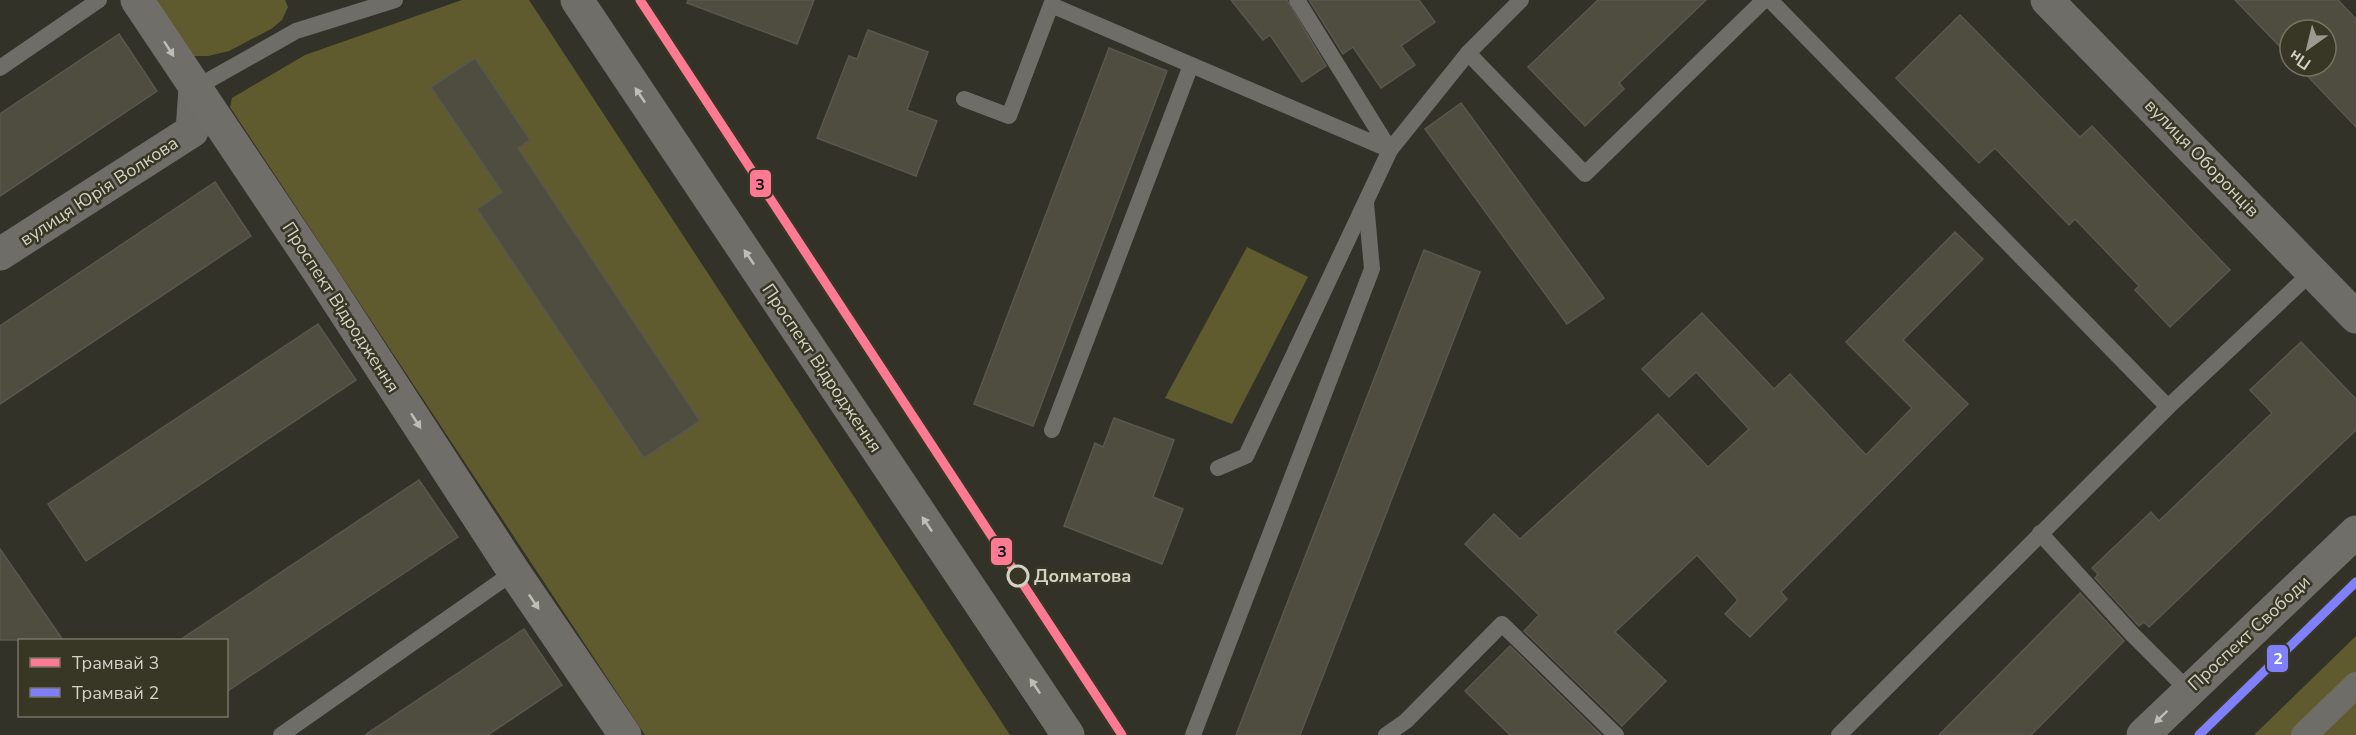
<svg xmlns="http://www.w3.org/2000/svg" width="2356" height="735" font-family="'Nunito Sans',sans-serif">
<rect width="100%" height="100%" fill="#333229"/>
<g fill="#605b2e">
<polygon points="148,0 285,0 288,7 282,20 271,29 229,51 208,56 192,56"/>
<polygon points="462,0 529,0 1010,735 645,735 230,107 232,98 305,55"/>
<polygon points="1247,247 1308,277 1232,424 1165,398"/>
<polygon points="2356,636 2356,735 2254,735"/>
</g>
<g fill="#4e4d3f" stroke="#585750" stroke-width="1.5">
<polygon points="688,0 814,0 797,44 687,3"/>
<polygon points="1231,0 1287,0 1326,66 1302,82 1270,35 1263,40"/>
<polygon points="1309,0 1419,0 1435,22 1401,46 1415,65 1381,88 1353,47 1343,54"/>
<polygon points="1598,0 1706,0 1619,83 1624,89 1585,126 1528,67"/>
<polygon points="2235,0 2338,0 2356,19 2356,127 2298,66 2326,66 2326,30 2290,30 2290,57"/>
<polygon points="1960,15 2080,137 2092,126 2230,270 2170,327 2135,290 2139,286 2075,219 2069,225 1995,148 1979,163 1896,78"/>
<polygon points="868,30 928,52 907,110 937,121 916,176 817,138 849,56 857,59"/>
<polygon points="119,34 157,91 0,196 0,114"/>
<polygon points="1109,48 1167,71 1033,426 974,404"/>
<polygon points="475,58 530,140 518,148 700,421 644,458 477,209 502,192 431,87"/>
<polygon points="1461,103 1604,298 1567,324 1425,129"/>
<polygon points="215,182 251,236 0,404 0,326"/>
<polygon points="1955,232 1983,259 1903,340 1968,404 1781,592 1787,599 1750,637 1725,614 1738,600 1697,555 1615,632 1666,681 1622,726 1524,631 1539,615 1465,544 1494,514 1520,539 1658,414 1708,467 1749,429 1696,372 1669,397 1642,369 1702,313 1774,389 1790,374 1866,455 1912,408 1846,342"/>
<polygon points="1424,250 1480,272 1300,735 1236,735"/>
<polygon points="318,324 356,380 86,561 48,504"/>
<polygon points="2301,342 2356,399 2356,430 2149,627 2144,622 2139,626 2095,578 2098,574 2092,568 2151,512 2159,521 2272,413 2250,390"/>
<polygon points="1114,418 1174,440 1153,497 1183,509 1162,564 1064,526 1095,443 1103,447"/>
<polygon points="419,480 458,537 226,692 226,640 180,640"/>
<polygon points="0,549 63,640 0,640"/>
<polygon points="2080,593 2124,641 2031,735 1939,735"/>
<polygon points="524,629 562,685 488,735 365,735"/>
<polygon points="1510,646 1601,735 1510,735 1465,691"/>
</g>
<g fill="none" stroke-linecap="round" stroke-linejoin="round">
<g stroke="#6e6d68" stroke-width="16">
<polyline points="1770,0 2168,407"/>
<polyline points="1468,53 1585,174 1764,0"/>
<polyline points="0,68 99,0"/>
<polyline points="195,88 296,31 395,0"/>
<polyline points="964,99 1009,116 1051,5 1390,150 1297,0"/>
<polyline points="1052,430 1191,65"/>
<polyline points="1218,468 1246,456 1390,150 1468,53 1521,0"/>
<polyline points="2040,533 2132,634 2189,691"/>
<polyline points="281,735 514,572"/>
<polyline points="1193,735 1372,269 1366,203"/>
<polyline points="1386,735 1406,721 1502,624 1616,735"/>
<polyline points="1839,735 2168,407 2313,271"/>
</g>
<polyline stroke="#6e6d68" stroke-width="26" points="2304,735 2356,685"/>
<g stroke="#6e6d68" stroke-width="33">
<polyline points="2047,0 2356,317"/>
<polyline points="0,254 192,131 195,88"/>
</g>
<g stroke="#6f6e69" stroke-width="33">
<polyline points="137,0 321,275 514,572 625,735"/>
<polyline points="577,0 1068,735"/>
<polyline points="2143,735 2356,532"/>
</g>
<defs>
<polyline id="tram-1" points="640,0 1122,735"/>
<polyline id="tram-2" points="2199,735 2356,582"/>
</defs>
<use href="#tram-1" stroke="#383624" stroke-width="14"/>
<use href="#tram-2" stroke="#383624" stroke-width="14"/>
<use href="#tram-1" stroke="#fe7a93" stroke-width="9"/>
<use href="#tram-2" stroke="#8080ff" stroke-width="9"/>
</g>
<defs><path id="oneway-solid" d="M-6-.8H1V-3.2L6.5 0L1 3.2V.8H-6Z" transform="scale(1.5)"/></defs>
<g fill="#bfbeb4">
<use href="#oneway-solid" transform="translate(169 49) rotate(57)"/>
<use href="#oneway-solid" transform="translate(640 95) rotate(-124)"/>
<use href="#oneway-solid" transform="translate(749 257) rotate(-124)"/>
<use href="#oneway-solid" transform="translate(416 421) rotate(57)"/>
<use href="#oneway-solid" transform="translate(927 524) rotate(-124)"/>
<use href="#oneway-solid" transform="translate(534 602) rotate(56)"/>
<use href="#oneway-solid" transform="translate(1035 686) rotate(-124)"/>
<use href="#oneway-solid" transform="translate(2161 717) rotate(136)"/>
</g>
<circle fill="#383624" stroke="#d3d2c7" stroke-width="3" cx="1018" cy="576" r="10"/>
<g text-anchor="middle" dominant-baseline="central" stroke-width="5" stroke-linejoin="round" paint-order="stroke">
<g font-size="18" fill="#d3d2c7" stroke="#383624">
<text transform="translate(2202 158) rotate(46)">вулиця Оборонців</text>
<text transform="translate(99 191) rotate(-33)">вулиця Юрія Волкова</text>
<text transform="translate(341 307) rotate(57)">Проспект Відродження</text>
<text transform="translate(822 368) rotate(56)">Проспект Відродження</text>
<text transform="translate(2249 633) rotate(-43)">Проспект Свободи</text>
</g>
<g font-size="18" font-weight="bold" fill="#d3d2c7" stroke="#383624" text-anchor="start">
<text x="1034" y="576">Долматова</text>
</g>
</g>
<g stroke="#383624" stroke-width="2">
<rect x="749" y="169" width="23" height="29" rx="6" fill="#fe7a93"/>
<rect x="990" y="537" width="23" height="29" rx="6" fill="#fe7a93"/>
<rect x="2266" y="644" width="23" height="29" rx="6" fill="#8080ff"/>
</g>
<g font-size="16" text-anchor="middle" font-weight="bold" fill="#fff">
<text x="2278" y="664">2</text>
</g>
<g font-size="16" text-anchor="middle" font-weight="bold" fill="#111">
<text x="760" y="190">3</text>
<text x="1002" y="557">3</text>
</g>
<rect x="18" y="639" width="210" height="78" fill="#383624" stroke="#767465" stroke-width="1.5"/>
<rect x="30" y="658" width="30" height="9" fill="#fe7a93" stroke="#767465" stroke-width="1.5"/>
<text x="72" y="669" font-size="18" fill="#d3d2c7">Трамвай 3</text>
<rect x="30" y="688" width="30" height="9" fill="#8080ff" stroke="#767465" stroke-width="1.5"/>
<text x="72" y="699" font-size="18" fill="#d3d2c7">Трамвай 2</text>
<g transform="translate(2308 48) rotate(214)"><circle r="28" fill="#383624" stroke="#767465" stroke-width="1.5"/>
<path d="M0-4.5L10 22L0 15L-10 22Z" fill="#9b9a90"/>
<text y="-9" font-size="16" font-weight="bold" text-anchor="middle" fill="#d3d2c7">Пн</text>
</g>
</svg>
